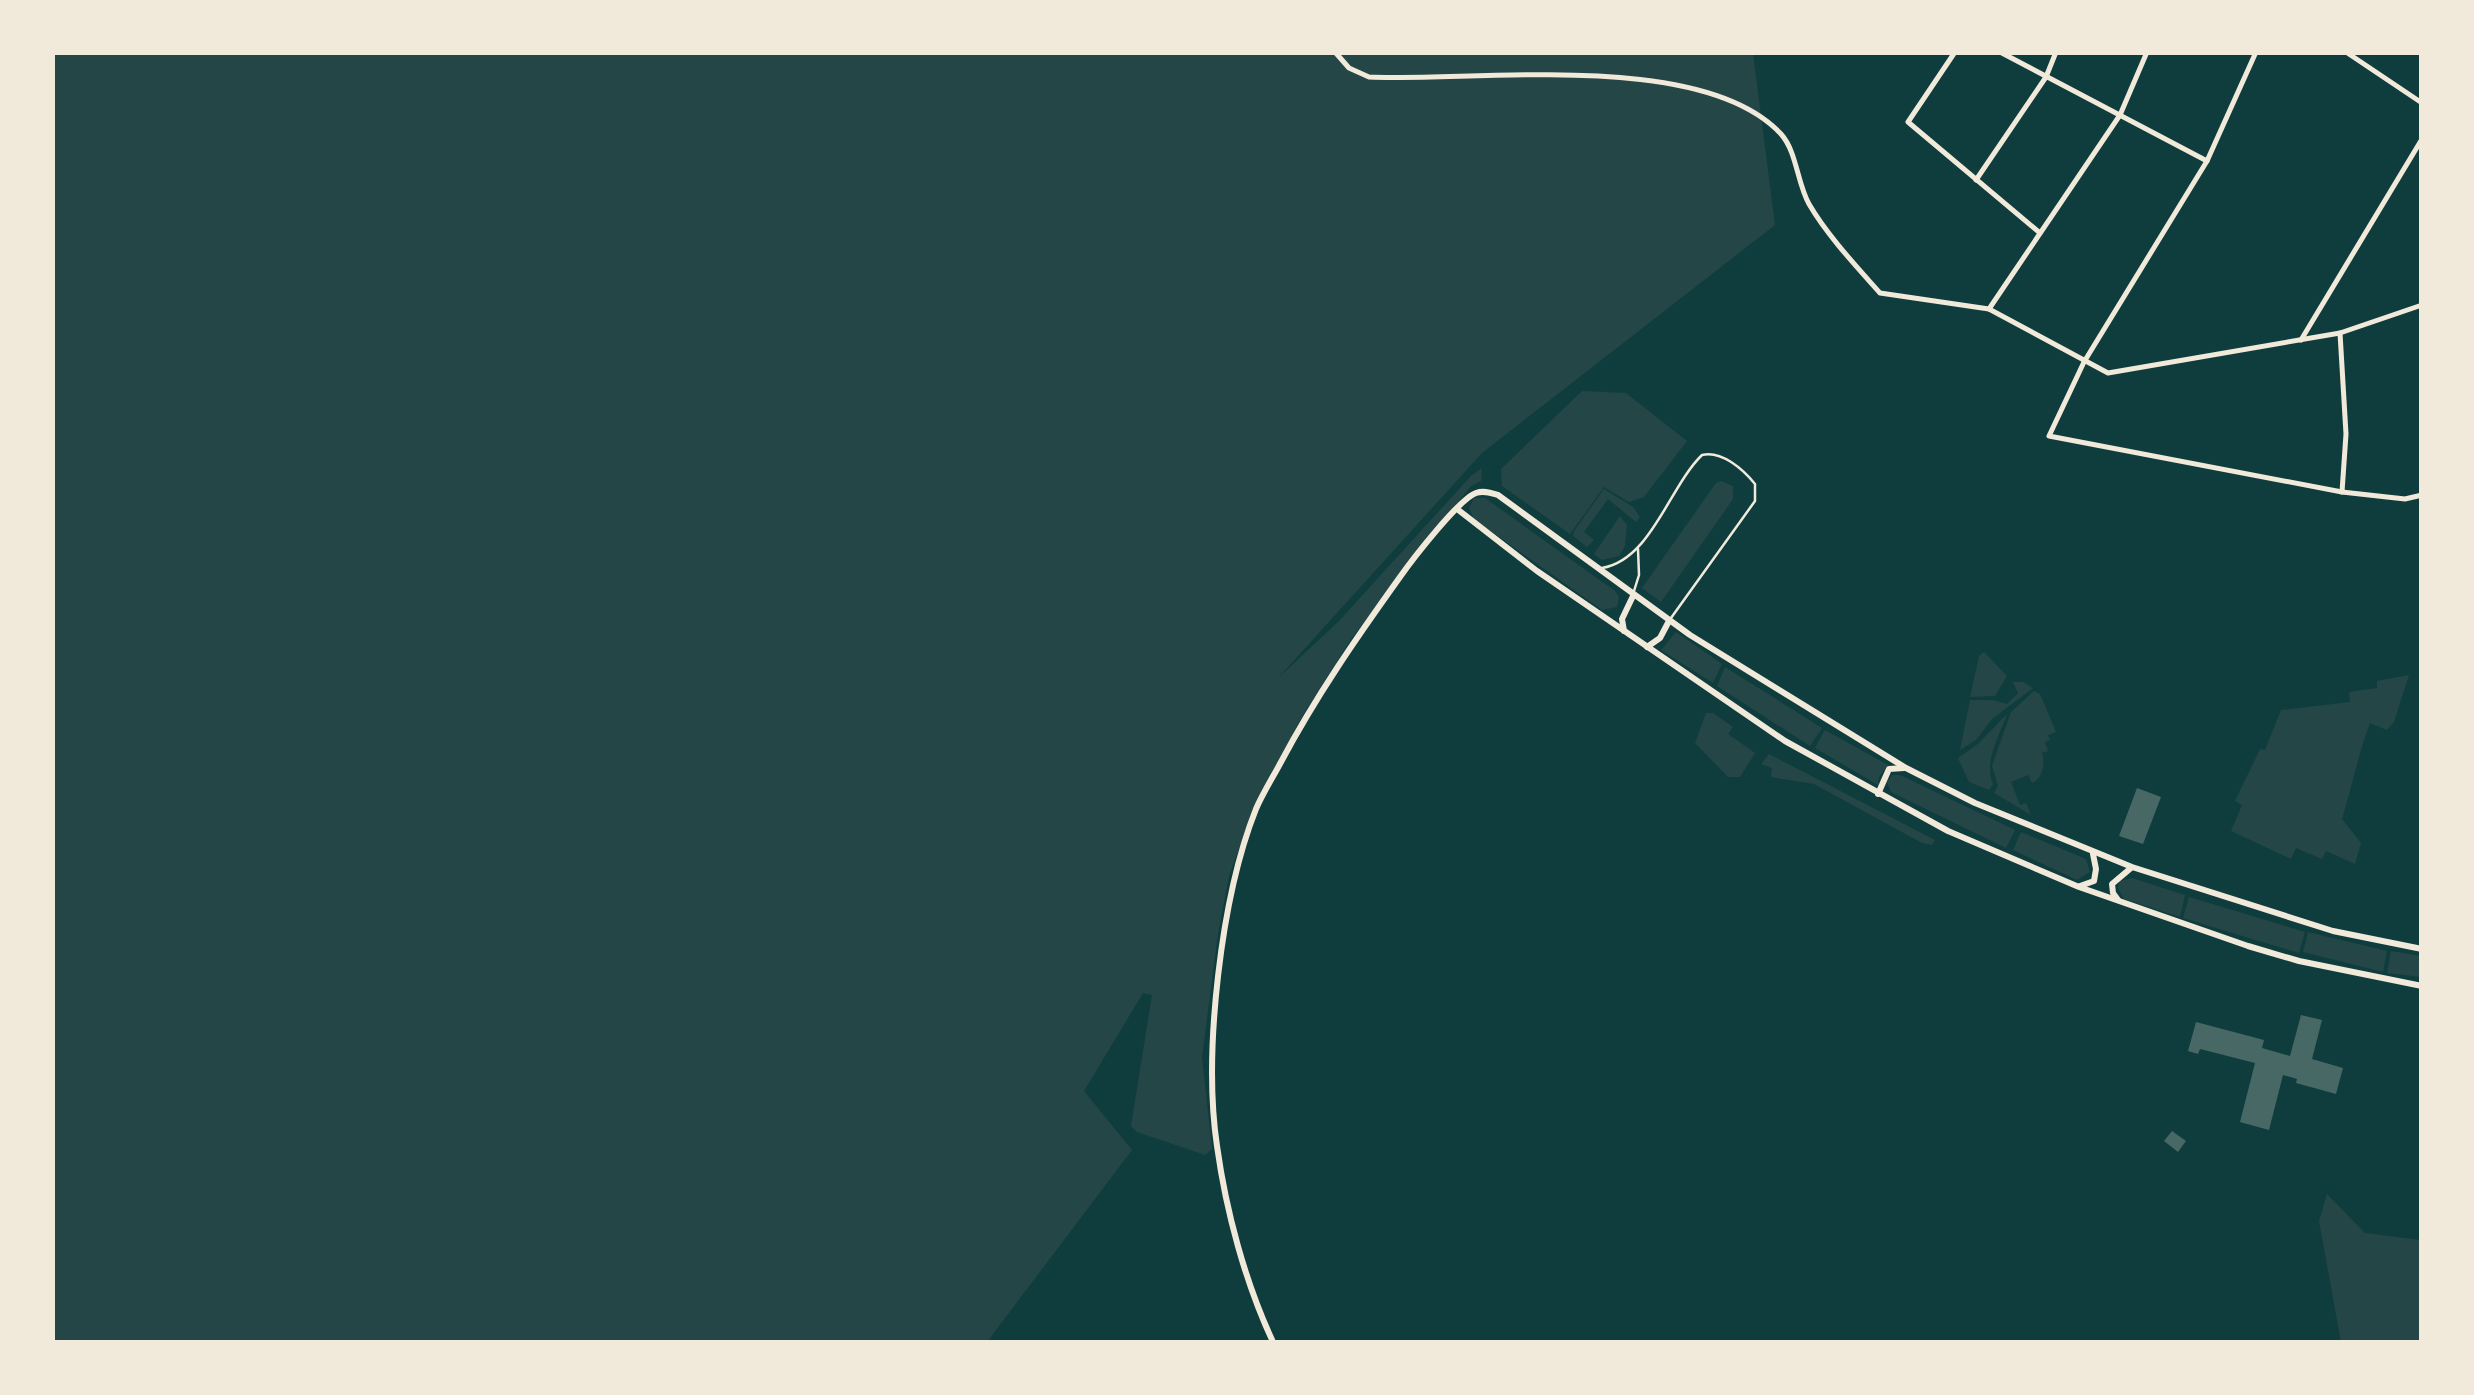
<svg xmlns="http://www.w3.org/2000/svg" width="2474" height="1395" font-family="Helvetica,sans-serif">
<rect width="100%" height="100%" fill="#0f3d3e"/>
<g fill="#244646">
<polygon points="53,53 1753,53 1775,225 1482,453 1278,678 1338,622 1471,476 1482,468 1481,481 1470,487 1352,638 1304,713 1254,808 1229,876 1218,934 1202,1057 1212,1149 1205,1155 1137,1132 1131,1126 1152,995 1143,993 1084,1091 1132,1150 987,1342 53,1342"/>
<polygon points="1582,391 1626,393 1687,441 1644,497 1629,502 1604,487 1570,534 1502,486 1501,469"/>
<polygon points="1721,481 1733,486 1733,499 1661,602 1642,588 1716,483"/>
<polygon points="1604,489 1633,507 1640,517 1636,522 1608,499 1584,532 1594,540 1587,547 1573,536 1574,531"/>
<polygon points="1474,498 1485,498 1615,591 1619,597 1617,607 1602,610 1474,519 1469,508"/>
<polygon points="1620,516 1627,525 1625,546 1619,556 1602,560 1594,554"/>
<polygon points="1676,632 1722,664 1713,683 1661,650"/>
<polygon points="1984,652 2007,676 1995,696 1970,697 1979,656"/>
<polygon points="1725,667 1822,728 1810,746 1717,686"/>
<path d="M2409,675l-15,47 -7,8 -17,-7c-12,32 -18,63 -28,96l19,24 -6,21 -29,-13 -4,8 -26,-11 -5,11 -60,-28 11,-26 -7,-4 25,-52 5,1 16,-40 69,-8 -1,-10 28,-4v-7z"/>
<polygon points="2013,682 2023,682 2033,688 1992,719 1976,740 1960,750 1970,700 1993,700 2007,704 2018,693"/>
<path d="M2034,691l6,3 16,38 -8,3 2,5 -5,2 3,9 -6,2c3,8 2,25 -10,30l-4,-8 -17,7 9,23 6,-2 5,12 -37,-22 4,-7 -6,-20 19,-54z"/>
<polygon points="1706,713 1713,713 1733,727 1728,734 1755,753 1740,777 1728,777 1695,743"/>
<path d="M2007,714c-7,20 -24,49 -14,70l-4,6 -20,-8 -11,-24 20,-14z"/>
<polygon points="1825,730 1888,765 1879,777 1878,785 1815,748"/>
<polygon points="1769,754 1935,840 1932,845 1922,843 1814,784 1771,777 1772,768 1761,764"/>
<polygon points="1892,775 1900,775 2015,830 2006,848 1891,792 1887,782"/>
<polygon points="2021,832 2086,859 2090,872 2077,880 2013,850"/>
<polygon points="2132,878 2185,895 2180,917 2124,899 2118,888 2120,881"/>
<polygon points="2189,897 2305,932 2299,953 2183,918"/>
<polygon points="2308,932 2387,951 2383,972 2303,952"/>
<polygon points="2391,951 2421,956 2421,977 2387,973"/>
<polygon points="2327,1194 2365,1233 2421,1240 2421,1342 2341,1342 2319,1221"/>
</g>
<g fill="#486865">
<polygon points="2137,788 2161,797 2143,844 2119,836"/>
<polygon points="2301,1015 2322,1020 2312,1059 2343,1068 2336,1094 2296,1083 2297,1079 2283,1075 2269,1130 2240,1122 2255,1063 2200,1049 2198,1054 2188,1051 2196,1022 2264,1040 2262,1048 2290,1056"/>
<polygon points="2172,1131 2186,1141 2178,1152 2164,1141"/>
</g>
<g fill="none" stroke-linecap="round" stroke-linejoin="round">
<g stroke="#f1e9da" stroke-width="2.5">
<path d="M1602,568c49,-8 67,-81 100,-113 19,-5 41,14 53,29v17l-84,117"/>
<polyline points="1634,591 1639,575 1638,549"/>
</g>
<g stroke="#f1e9da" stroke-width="5">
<path d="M1335,52l14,16 20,9c107,5 333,-28 412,57 16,18 16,49 28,70 18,31 47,62 71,89l109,16 119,64 232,-40 82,-28"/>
<polyline points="1955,52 1908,122 2040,233"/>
<polyline points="2000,52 2207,161"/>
<polyline points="2256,52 2207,161 2084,362 2049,436 2342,492 2405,499 2422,495"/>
<polyline points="2346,52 2422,103"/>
<polyline points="1976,180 2046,77 2056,52"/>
<polyline points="1989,309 2120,115 2147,52"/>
<polyline points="2340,333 2346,434 2342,492"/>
<polyline points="2301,340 2422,139"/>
</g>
<g stroke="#f1e9da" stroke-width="6">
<polyline points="1457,509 1537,571 1785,741 1948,831 2079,887 2248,946 2299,961 2422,986"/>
<polyline points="1624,631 1622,619 1633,596"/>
<polyline points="1647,647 1660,638 1669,621"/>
<polyline points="1878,794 1889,769 1904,768"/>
<polyline points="2080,886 2094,881 2096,869 2093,854"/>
<polyline points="2118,900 2113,893 2112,884 2131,868"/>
<path d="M1273,1342c-28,-60 -47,-131 -56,-196 -14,-94 4,-249 39,-337 7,-16 17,-32 25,-47 35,-66 76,-125 119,-185 12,-17 59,-78 76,-84 8,-3 15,0 22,2l192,140 216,133 69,35 157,64 201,64 89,18"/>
</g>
</g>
<rect width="2474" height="1395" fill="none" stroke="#f1e9da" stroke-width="110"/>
</svg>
